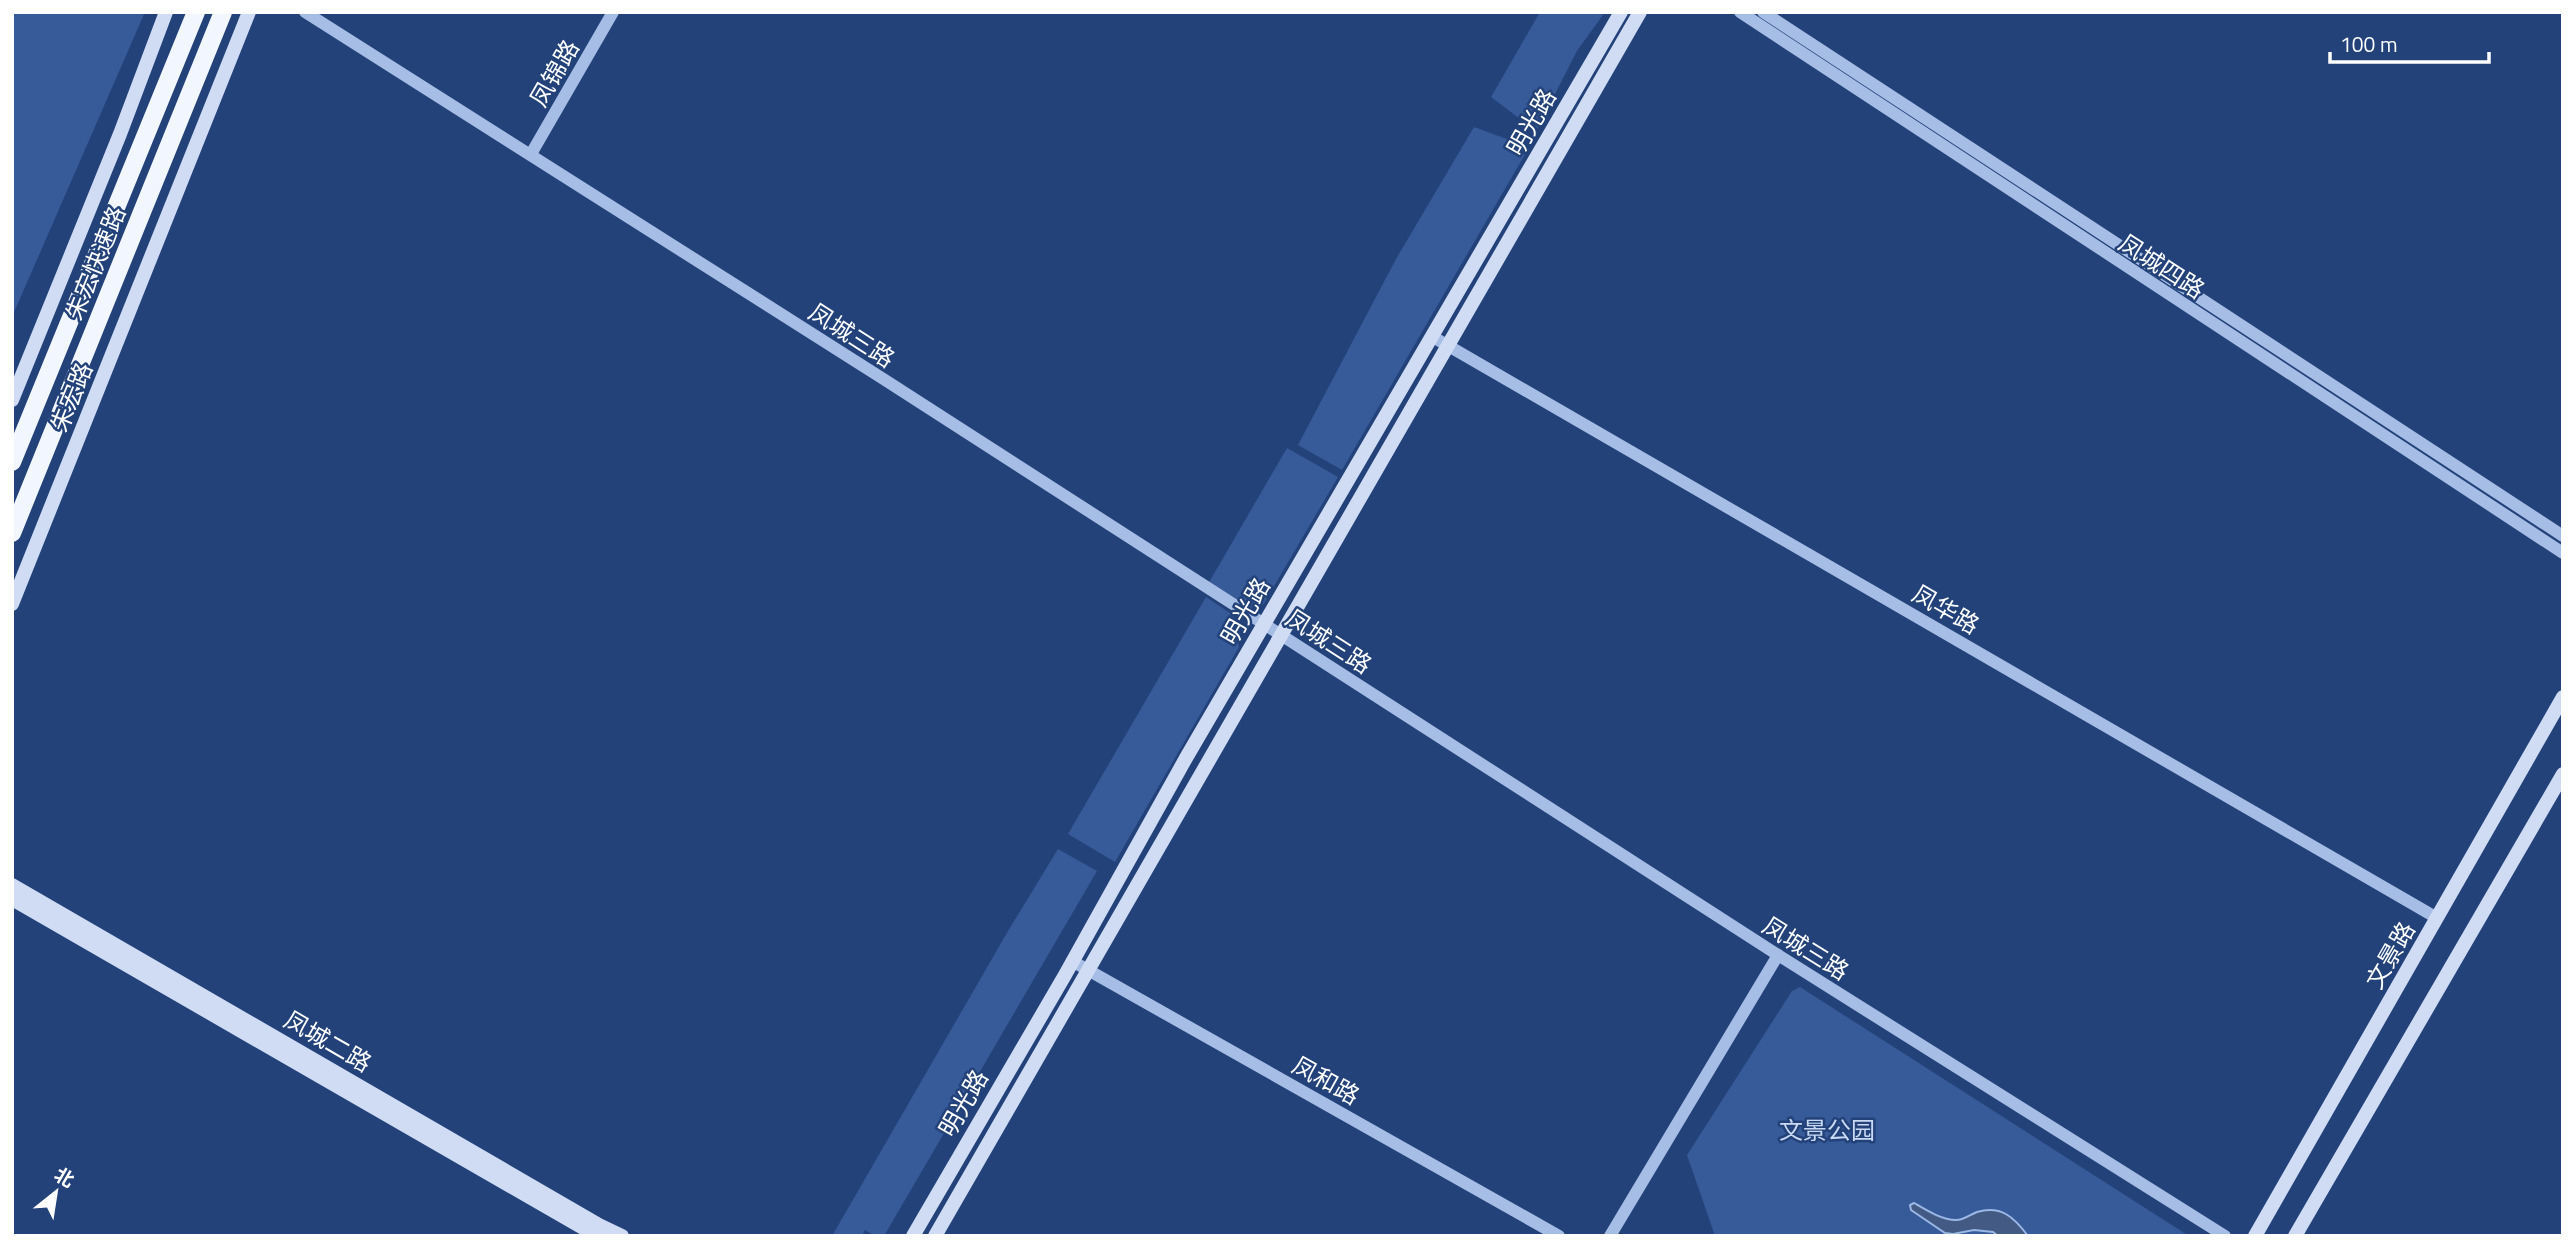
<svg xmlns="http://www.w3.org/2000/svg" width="2575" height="1248" font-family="'Titillium Web','Noto Sans SC',sans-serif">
<rect width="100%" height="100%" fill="#23427a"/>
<g fill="#375a98">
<polygon points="12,12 145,12 12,317"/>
<polygon points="1540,12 1605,12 1577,51 1536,131 1491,97"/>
<polygon points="1474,127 1512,141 1527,151 1342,470 1298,445 1396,259"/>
<polygon points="1287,448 1338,477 1263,605 1247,609 1208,584"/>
<polygon points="1206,597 1233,615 1239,647 1115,862 1068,834"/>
<polygon points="1058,849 1097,871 884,1236 875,1236 865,1230 862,1236 832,1236 1008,931"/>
<polygon points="1800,987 2189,1236 1715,1236 1687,1155 1792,991"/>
</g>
<path fill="#435a84" stroke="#9ab7e6" stroke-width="2" d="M1914,1203c12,7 28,17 42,17 8,0 13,-5 21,-8 24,-7 37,5 51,24h-30l-5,-4 -19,-2 -21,4 -8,-1 -34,-23 -1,-5z"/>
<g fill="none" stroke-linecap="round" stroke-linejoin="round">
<g stroke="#a6bde5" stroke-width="12">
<polyline points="305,12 885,380 1778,955 2225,1236"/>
<polyline points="1740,12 2563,553"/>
<polyline points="1763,12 2563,536"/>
<polyline points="531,154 613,12"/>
<polyline points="1433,337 2437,918"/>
<polyline points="1072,961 1559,1236"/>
<polyline points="1610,1236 1778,955"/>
</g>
<g stroke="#cfdcf4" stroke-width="14">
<polyline points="12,400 120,134 166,12"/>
<polyline points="12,604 249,12"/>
<polyline points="12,885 599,1225 622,1236"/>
<polyline points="12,899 597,1236"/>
<polyline points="913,1236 1065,975 1186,758 1621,12"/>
<polyline points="935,1236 1640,12"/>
<polyline points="2255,1236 2563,697"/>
<polyline points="2295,1236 2563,774"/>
</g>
<g stroke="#f2f6fe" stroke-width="18">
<polyline points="12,462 196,12"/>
<polyline points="12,533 223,12"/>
</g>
</g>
<g text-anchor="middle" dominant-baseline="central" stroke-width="5" stroke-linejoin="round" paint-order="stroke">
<g font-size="24" fill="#fff" stroke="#23427a">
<text transform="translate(554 73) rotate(-60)">凤锦路</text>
<text transform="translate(1531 122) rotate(-60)">明光路</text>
<text transform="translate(95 263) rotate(-68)">朱宏快速路</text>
<text transform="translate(2162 266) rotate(33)">凤城四路</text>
<text transform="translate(852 335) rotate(33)">凤城三路</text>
<text transform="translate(71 397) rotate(-68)">朱宏路</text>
<text transform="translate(1946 609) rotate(30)">凤华路</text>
<text transform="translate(1245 611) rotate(-60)">明光路</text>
<text transform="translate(1329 641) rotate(33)">凤城三路</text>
<text transform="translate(1806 948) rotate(32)">凤城三路</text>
<text transform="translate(2390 955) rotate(-60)">文景路</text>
<text transform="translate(328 1041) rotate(30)">凤城二路</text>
<text transform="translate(1326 1080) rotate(29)">凤和路</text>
<text transform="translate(963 1103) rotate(-60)">明光路</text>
</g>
<g font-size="24" fill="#c9d9f4" stroke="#23427a">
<text x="1827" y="1130">文景公园</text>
</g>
</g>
<rect width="2575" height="1248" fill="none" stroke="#ffffff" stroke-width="28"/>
<g transform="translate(56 1192) rotate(30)" stroke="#23427a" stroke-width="5" paint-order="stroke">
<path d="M0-5L12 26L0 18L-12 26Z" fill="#ffffff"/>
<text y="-10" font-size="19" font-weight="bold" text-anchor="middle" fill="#ffffff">北</text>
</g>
<path d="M2330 52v10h159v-10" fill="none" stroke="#ffffff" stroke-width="3.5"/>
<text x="2340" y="52" font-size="21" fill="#ffffff" stroke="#23427a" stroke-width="5" paint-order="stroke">100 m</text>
</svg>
